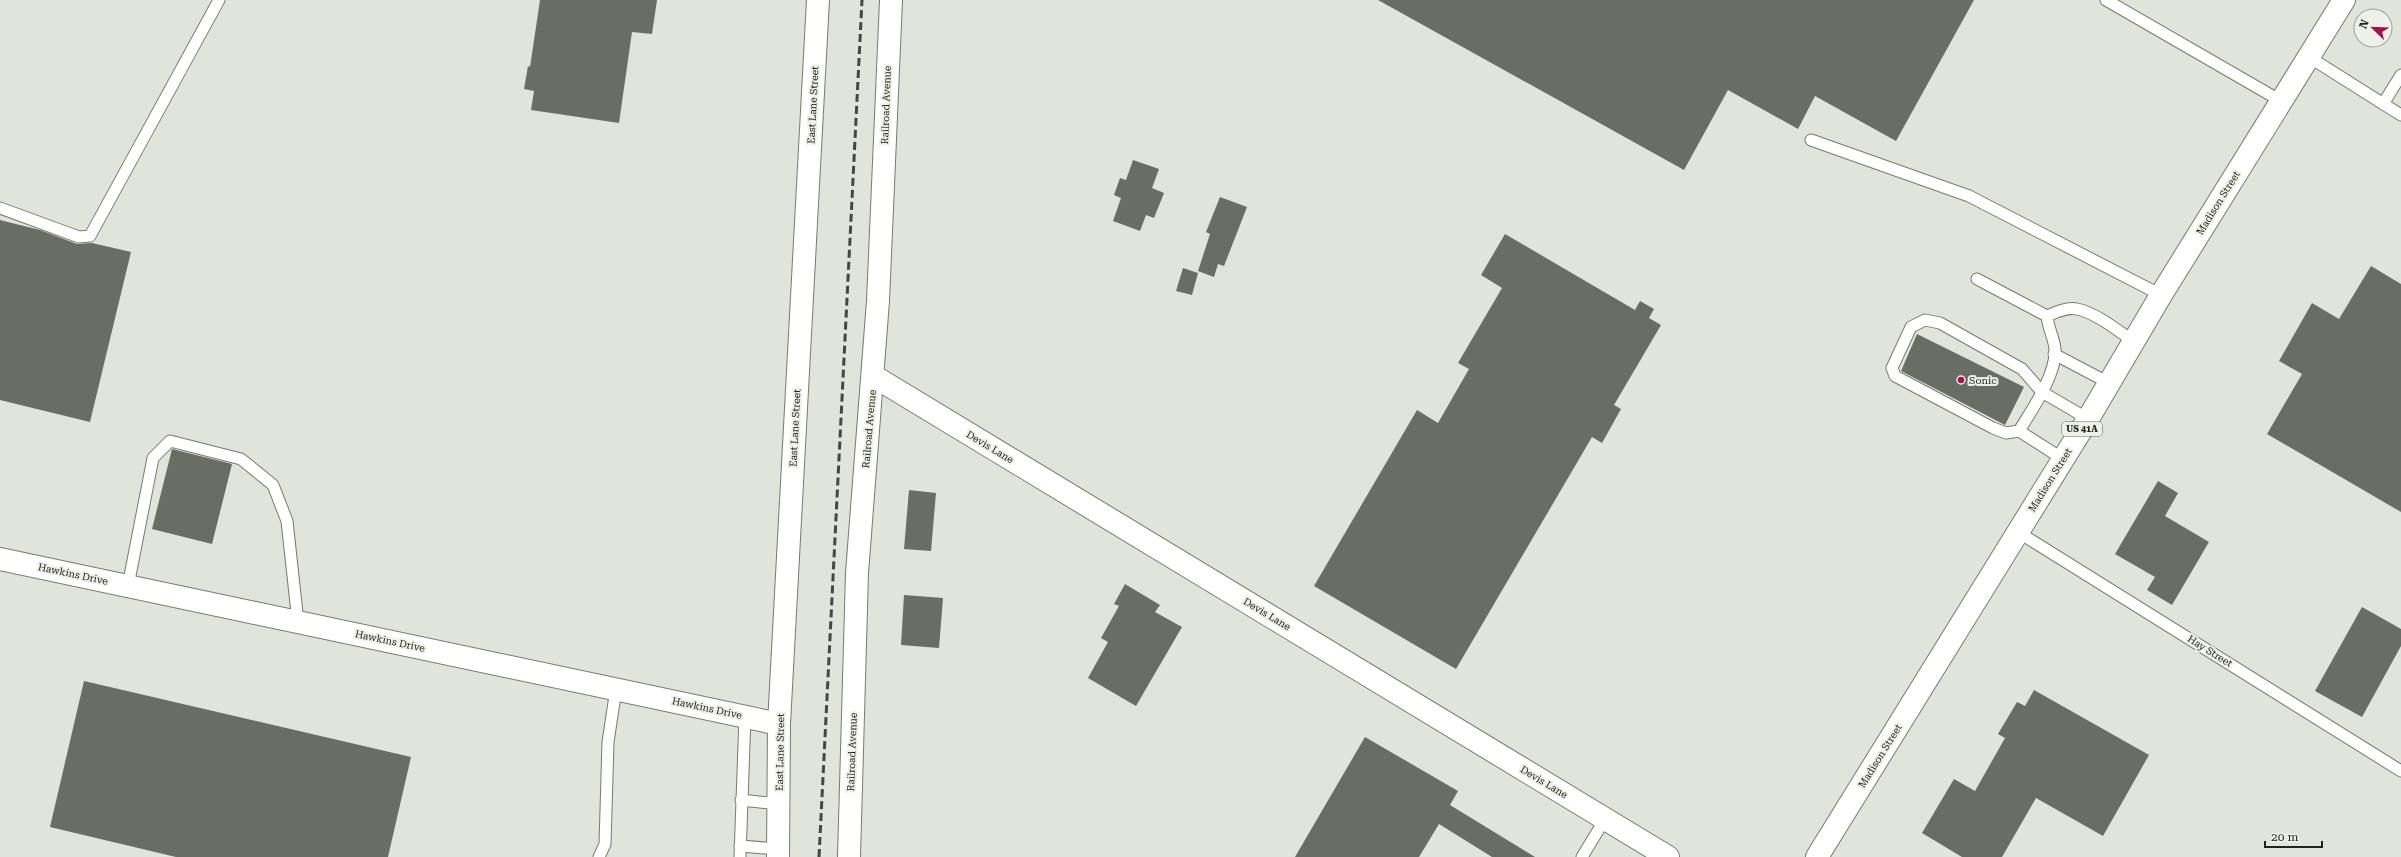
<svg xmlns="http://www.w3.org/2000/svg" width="2401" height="857" font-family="'Roboto Serif',serif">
<rect width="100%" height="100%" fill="#e0e4da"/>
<g fill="#6a6d64">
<polygon points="540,0 657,0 652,34 632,32 619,123 531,110 534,91 524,89 528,66 530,67"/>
<polygon points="1378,0 1974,0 1896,141 1815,96 1798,129 1728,90 1684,170"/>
<polygon points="1133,160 1159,169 1152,188 1164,193 1154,218 1146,215 1140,231 1113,221 1121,198 1114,195 1120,178 1126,180"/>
<polygon points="1220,197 1247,207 1224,266 1218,264 1214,277 1198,271 1210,234 1206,232"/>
<polygon points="0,220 40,230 77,244 92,243 131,252 90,422 0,400"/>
<polygon points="1505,234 1635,310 1640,301 1654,309 1649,318 1661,325 1614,405 1621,409 1602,443 1592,437 1456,669 1314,586 1417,410 1438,423 1469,369 1458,363 1502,288 1481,275"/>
<polygon points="2371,266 2401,284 2401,512 2267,434 2302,374 2279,361 2312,303 2339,319"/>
<polygon points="1183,268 1198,273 1192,295 1176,291"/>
<polygon points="1917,334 2024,387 2005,425 1901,371"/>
<polygon points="172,449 232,464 212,544 152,529"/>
<polygon points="2158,481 2178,493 2165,516 2209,542 2172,605 2147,590 2155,577 2115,554"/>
<polygon points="909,490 936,493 931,551 904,549"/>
<polygon points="1125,584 1160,605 1155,612 1182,627 1136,706 1088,678 1108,642 1101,638 1119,606 1114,604"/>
<polygon points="904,595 943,598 939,648 901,645"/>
<polygon points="2362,607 2401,629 2401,646 2362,717 2315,691"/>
<polygon points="84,681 411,757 388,857 176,857 50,827"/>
<polygon points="2034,690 2149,755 2103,836 2036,798 2002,857 1962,857 1922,833 1954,779 1975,791 2005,738 1998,734 2017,702 2025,706"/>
<polygon points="1365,737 1458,791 1450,805 1535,857 1492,857 1439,824 1419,857 1295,857"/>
</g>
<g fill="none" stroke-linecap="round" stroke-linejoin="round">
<defs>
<g id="service">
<polyline points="2106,0 2281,101"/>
<polyline points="2309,57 2401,115"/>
<polyline points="2383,104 2401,75"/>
<polyline points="1811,140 1969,196 2161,295"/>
<polyline points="0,208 79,237 90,236 219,0"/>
<path d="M1977,279l70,37c1,12 7,22 8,33 2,25 -24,62 -36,82l44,28"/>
<path d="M2047,316c9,-4 20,-9 30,-7 19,4 40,21 56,32"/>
<polyline points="2054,354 2109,383"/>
<polyline points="2019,431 2006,433 1993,428 1895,376 1892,368 1911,327 1925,320 1940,323 2022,369 2042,392 2088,419"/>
<polyline points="2018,532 2401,771"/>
<polyline points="128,586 153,458 170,441 241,459 273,485 287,521 298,622"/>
<polyline points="741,800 779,804"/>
<polyline points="740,846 778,849"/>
<polyline points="599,857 605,844 608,742 616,689"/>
<polyline points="740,857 745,716"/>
<polyline points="1582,857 1605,819"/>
</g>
<g id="minor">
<polyline points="872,387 875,377 1668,857"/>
<polyline points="0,559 779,724"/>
<polyline points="849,857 857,573 878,301 891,0"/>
</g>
<polyline id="tertiary" points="778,857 779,724 818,0"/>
<polyline id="primary" points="1817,857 2088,419 2161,295 2344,0"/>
</defs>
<use href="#service" stroke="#777a71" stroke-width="13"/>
<use href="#minor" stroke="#777a71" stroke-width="24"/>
<use href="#tertiary" stroke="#777a71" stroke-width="24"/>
<use href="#primary" stroke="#777a71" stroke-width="24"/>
<use href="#service" stroke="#fff" stroke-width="11"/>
<use href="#minor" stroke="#fff" stroke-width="22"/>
<use href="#tertiary" stroke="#fff" stroke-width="22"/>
<use href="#primary" stroke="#fff" stroke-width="22"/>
<polyline stroke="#454742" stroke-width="3" stroke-dasharray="8 4" stroke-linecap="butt" points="819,857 862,0"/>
</g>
<circle fill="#a31155" stroke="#eef1e7" stroke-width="1.5" cx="1961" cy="380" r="4"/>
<g text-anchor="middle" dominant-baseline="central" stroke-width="4" stroke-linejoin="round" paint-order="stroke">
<rect fill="#eef1e7" stroke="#5f615b" stroke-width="1" x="2062" y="422" width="40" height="14" rx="3"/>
<g font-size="9" font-weight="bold" fill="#22231f">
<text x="2082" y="429">US 41A</text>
</g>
<g font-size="10" fill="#22231f" stroke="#eef1e7">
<text transform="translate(813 105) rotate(-87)">East Lane Street</text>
<text transform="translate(886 105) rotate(-88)">Railroad Avenue</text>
<text transform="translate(2218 203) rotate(-58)">Madison Street</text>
<text transform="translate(795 428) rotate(-87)">East Lane Street</text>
<text transform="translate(869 429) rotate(-85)">Railroad Avenue</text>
<text transform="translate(990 447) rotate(31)">Devis Lane</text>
<text transform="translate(2050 480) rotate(-58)">Madison Street</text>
<text transform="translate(73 574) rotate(12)">Hawkins Drive</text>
<text transform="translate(1267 614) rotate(31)">Devis Lane</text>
<text transform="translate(390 641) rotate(12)">Hawkins Drive</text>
<text transform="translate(2210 651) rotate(32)">Hay Street</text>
<text transform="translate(707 708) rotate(12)">Hawkins Drive</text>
<text transform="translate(780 752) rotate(-89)">East Lane Street</text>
<text transform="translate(852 752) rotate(-88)">Railroad Avenue</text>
<text transform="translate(1880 756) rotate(-58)">Madison Street</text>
<text transform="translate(1544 782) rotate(31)">Devis Lane</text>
</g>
<g font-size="10" fill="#22231f" stroke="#eef1e7" text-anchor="start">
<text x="1969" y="380">Sonic</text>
</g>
</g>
<g transform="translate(2373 28) rotate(293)"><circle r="19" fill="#eef1e7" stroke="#9c9f97"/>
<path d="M0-3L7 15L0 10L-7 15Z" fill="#a31155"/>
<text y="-6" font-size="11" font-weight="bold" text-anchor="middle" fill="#22231f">N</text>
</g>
<path d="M2265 841v6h57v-6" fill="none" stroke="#22231f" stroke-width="2"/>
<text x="2271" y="841" font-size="12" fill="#22231f" stroke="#eef1e7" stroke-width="3" paint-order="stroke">20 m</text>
</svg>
